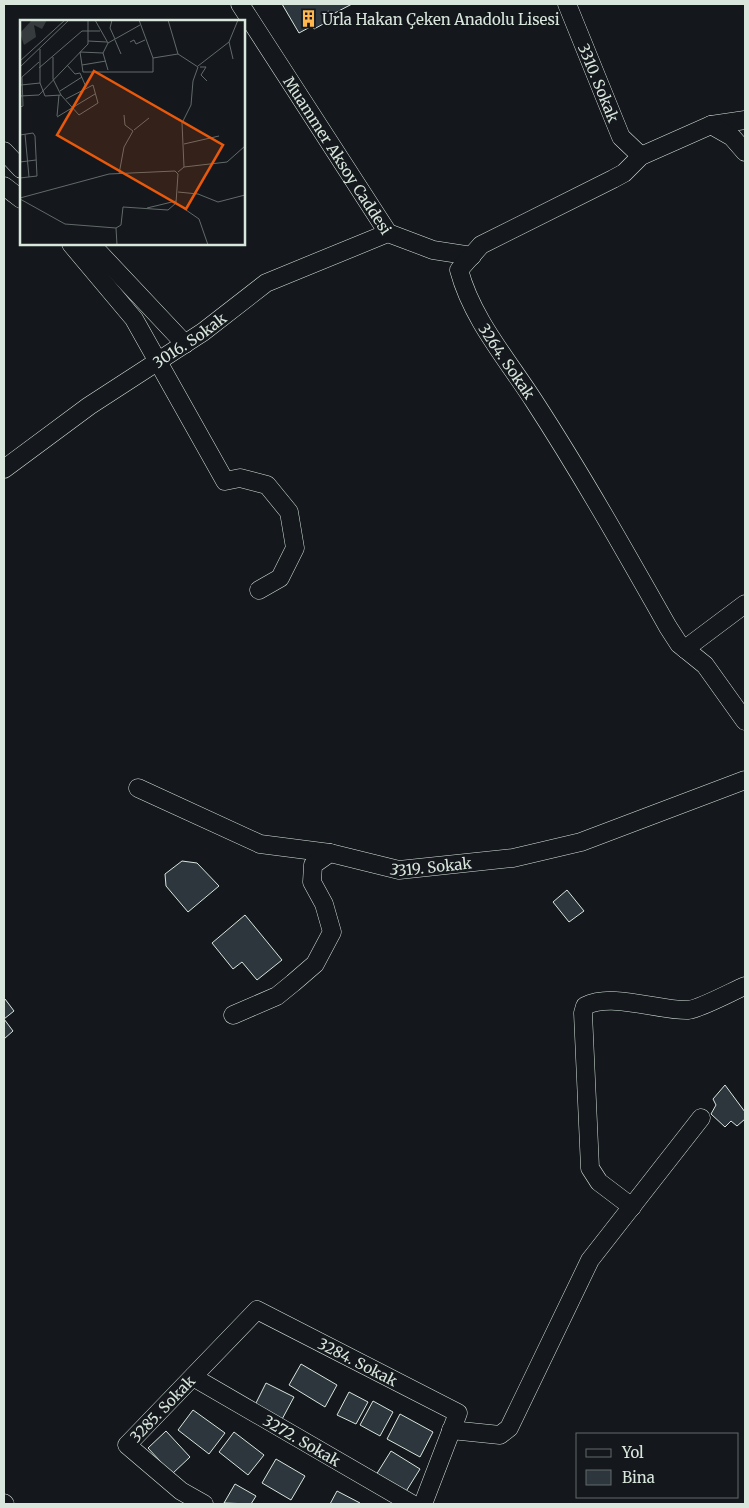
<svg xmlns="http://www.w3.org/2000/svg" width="749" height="1508" font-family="Merriweather,serif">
<rect width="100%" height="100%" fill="#14181c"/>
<g fill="#2c363c" stroke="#d8e6dc">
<polygon points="282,4 352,4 331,15 329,11 323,15 327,22 314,29 312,26 299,33"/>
<polygon points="182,861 197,863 219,886 188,912 166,886 165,874"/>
<polygon points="567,890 584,911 569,922 553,902"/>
<polygon points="245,915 282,960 257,980 242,962 233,969 212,943"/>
<polygon points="5,999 14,1011 4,1019 4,1000"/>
<polygon points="4,1019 13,1031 4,1039"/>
<polygon points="725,1085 745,1112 745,1119 737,1126 731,1121 725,1127 711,1114 716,1105 713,1099"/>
<polygon points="301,1364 337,1385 325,1407 289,1385"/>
<polygon points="266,1383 294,1397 280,1423 253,1409"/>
<polygon points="349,1392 368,1402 356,1424 337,1415"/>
<polygon points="373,1401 393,1412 380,1436 360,1425"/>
<polygon points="193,1410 225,1433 209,1454 178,1430"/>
<polygon points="400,1414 433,1432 420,1457 387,1439"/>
<polygon points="166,1431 190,1457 172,1474 148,1448"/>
<polygon points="234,1432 264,1455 248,1475 219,1452"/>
<polygon points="391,1451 420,1469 405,1493 376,1475"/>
<polygon points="276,1459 305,1476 291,1500 262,1483"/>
<polygon points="235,1484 256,1496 251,1504 224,1503"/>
<polygon points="337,1491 360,1503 359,1504 330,1504"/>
</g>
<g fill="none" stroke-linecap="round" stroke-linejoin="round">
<defs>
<g id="minor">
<path id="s1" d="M240,4l148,229 45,17 39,6"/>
<path id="s2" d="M567,4l54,133 20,19"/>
<path id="s3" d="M745,120l-34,5 -70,31 -17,17 -11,6 -132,66 -22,25c13,49 48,89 75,131 48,74 91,150 134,226l11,17 26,21 40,56"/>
<polyline points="711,125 732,137 745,152"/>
<polyline points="4,151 21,169"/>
<polyline points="4,186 21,199"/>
<polyline points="71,244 134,319 225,481 240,478 267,485 289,512 295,548 280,578 259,590"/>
<polyline points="91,244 185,344"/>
<path id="s4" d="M4,469l85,-63 114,-74 63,-49 122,-50"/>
<polyline points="685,649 745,604"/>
<polyline points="138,788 260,844 330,853"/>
<path id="s5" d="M233,1015l44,-19 16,-13 22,-19 17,-32 -8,-28 -12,-22 1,-17 17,-12 69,17 114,-12 68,-16 164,-62"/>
<path d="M632,1207l-33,-25 -9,-14 -7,-155 2,-7c28,-14 73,5 103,4 12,-1 45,-19 57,-24"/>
<path id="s6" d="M193,1377l219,127"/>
<polyline points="451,1430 500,1435 509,1428 590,1260 701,1118"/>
<polyline points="4,1503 5,1504"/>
<path id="s7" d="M204,1504l-23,-13 -54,-46 130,-135 201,103 -35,91"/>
</g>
</defs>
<use href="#minor" stroke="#d8e6dc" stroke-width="19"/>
<use href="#minor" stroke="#14181c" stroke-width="18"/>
</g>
<defs>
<symbol id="building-bare" viewBox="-9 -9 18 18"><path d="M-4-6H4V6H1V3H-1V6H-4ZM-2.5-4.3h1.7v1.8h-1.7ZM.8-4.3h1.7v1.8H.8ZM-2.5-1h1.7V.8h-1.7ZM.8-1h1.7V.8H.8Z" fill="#ffb74d" stroke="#14181c" stroke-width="2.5" paint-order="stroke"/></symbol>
</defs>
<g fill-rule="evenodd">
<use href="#building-bare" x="296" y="6" width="25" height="25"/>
</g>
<g text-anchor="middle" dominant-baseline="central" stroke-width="4" stroke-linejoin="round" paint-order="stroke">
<g font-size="15" fill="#d8e6dc" stroke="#14181c" text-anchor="start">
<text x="322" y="19">Urla Hakan Çeken Anadolu Lisesi</text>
</g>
<g font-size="15" fill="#d8e6dc" stroke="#14181c">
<text stroke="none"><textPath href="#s2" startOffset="85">3310. Sokak</textPath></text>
<text stroke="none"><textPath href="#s1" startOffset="180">Muammer Aksoy Caddesi</textPath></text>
<text stroke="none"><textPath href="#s4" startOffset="226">3016. Sokak</textPath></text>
<text stroke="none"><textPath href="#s3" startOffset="432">3264. Sokak</textPath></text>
<text stroke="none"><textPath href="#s5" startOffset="329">3319. Sokak</textPath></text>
<text stroke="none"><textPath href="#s7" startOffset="398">3284. Sokak</textPath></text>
<text stroke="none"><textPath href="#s7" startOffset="148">3285. Sokak</textPath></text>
<text stroke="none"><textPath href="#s6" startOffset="126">3272. Sokak</textPath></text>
</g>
</g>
<g transform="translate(20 20)">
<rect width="225" height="225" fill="#14181c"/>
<path d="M12,0h15l-5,9 -8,-4 2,12 -12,8 -4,-12z" fill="#363b3e"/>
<path fill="none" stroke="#626a69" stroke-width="1" d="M75,0l13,23M92,0l-2,8 5,11M148,0l10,34 20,13 -5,14 -2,24 -9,18 2,44M95,20l6,14M68,21l19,1M110,22l4,-2 2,4 9,-4M209,22l4,17M20,29v34l5,13 16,-1M60,32l3,20h70v-14l-14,-38M60,32l23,1M83,33l5,-10 32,-18M83,33l5,17M33,37v22l8,16 18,20 19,-12 -5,-18 -27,14M133,38l25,-4M0,41l45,-41M47,45l8,9 5,-1 6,14M62,45l24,-4M178,46l31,-24 9,-22M0,47l49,-47M180,47h6l-5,8 6,6M19,48l43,-37h18M1,65l19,-2M40,71l22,-14M0,76l19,-1 49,-51v-24M0,87l3,-1 -1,-29 17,-15M37,96l2,-21M37,97l38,-23M114,110l15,-12M5,114l4,43M0,115l13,-2 2,3 2,40 -17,2M164,124l35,-8M0,142l16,-2M158,152l6,-5 43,-5 18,-16M99,154l5,-27 9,-16 -8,-6 -1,-10M158,172l20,2 20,8 27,-7M0,178l89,-24 66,-3 3,3 -2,29M0,179l45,25 51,4M156,183l23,16 9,26M127,188l29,-7M96,208l5,-3 2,-18 45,3 8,-7M96,208l1,17"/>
<path fill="#e8590c" fill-opacity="0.15" stroke="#e8590c" stroke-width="2.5" d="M74,51l129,74 -37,64 -129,-74z"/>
<rect width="225" height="225" fill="none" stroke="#d8e6dc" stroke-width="2.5"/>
</g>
<rect width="749" height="1508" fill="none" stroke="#d8e6dc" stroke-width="10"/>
<rect x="576" y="1433" width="162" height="65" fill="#14181c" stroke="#626a69"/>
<rect x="586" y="1449" width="25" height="8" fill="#14181c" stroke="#626a69"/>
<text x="622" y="1458" font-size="15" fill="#d8e6dc">Yol</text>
<rect x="586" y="1470" width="25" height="15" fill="#2c363c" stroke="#626a69"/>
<text x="622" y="1483" font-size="15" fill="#d8e6dc">Bina</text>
</svg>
